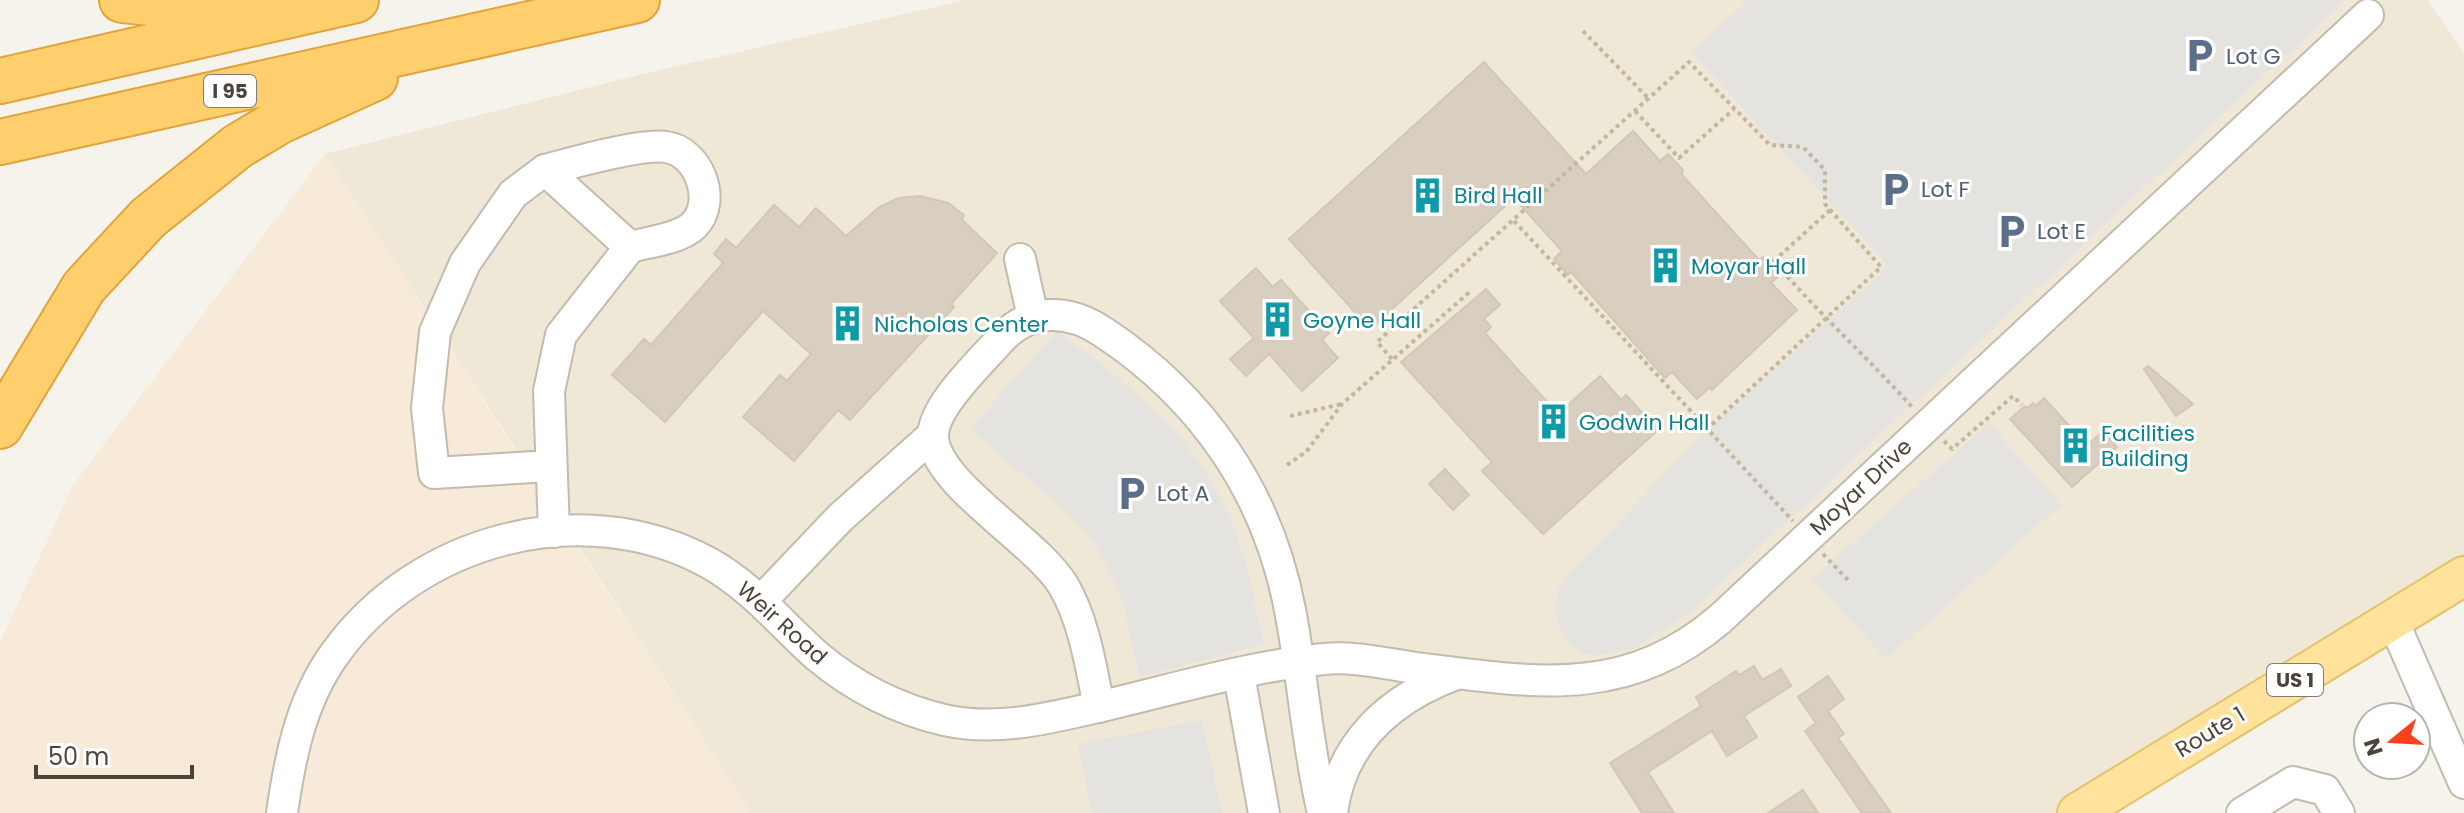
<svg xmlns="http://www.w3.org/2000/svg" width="2464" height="813" font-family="Poppins,sans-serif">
<rect width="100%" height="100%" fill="#f6f3ec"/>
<polygon fill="#f7ead8" points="325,154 540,489 751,813 0,813 0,642 73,485"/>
<polygon fill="#efe8d6" points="965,0 2428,0 2464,53 2464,569 2058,813 751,813 325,154 634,76"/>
<g fill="#e5e3e0">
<polygon points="1748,0 2345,0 1690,612 1633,649 1596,656 1581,652 1567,642 1559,628 1555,610 1557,592 1566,577 1695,442 1888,266 1692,53"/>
<polygon points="1057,331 1107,368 1176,431 1207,473 1228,513 1245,560 1264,644 1139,677 1123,601 1096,545 1071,516 970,429"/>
<polygon points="1989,423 2061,505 1886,659 1812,579"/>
<polygon points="1202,720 1222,813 1092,813 1078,744"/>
</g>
<g fill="#d8cfc1" stroke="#d3c7b4" stroke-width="2">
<polygon points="1484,62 1586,174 1633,131 1660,161 1668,154 1683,170 1682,175 1759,260 1763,257 1780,275 1771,283 1797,310 1712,390 1710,387 1697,399 1672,372 1665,378 1571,272 1568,275 1554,259 1562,251 1514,198 1370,329 1289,239"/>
<polygon points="920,196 948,203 964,215 962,220 997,253 951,304 954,307 850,420 838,410 794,461 743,417 780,375 787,381 811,354 763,311 665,422 612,375 644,339 651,345 723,263 714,254 726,239 736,248 774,205 799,227 816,208 846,236 879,207 899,198"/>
<polygon points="1256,268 1273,287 1281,280 1329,333 1322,340 1338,358 1302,391 1269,354 1246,376 1230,359 1254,338 1220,301"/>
<polygon points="1486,289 1500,305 1484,319 1491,327 1485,333 1558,414 1600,376 1621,400 1626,395 1658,430 1543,534 1482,471 1492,462 1401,362"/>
<polygon points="2148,366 2193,404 2176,416 2144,369"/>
<polygon points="2044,398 2087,445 2104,431 2117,447 2072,487 2010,419 2025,406 2027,408 2033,403 2036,406"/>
<polygon points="1445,469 1469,495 1453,510 1429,484"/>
<polygon points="1754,666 1762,680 1781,669 1791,686 1744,716 1757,737 1727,756 1712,731 1648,772 1674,813 1642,813 1610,763 1701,706 1696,697 1736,671 1739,675"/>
<polygon points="1828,676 1844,699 1828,711 1844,734 1838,738 1891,813 1862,813 1805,731 1816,723 1798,697"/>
<polygon points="1803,790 1818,813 1768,813"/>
</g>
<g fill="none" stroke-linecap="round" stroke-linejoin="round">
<defs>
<g id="minor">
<path d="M545,170c27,-7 96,-27 121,-23 32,4 52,53 28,78 -14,14 -46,17 -64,22"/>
<polyline points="1020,259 1033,317"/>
<polyline points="551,466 434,473 427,408 435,332 465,263 513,194 545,170 630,247 561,335 549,391 554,532"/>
<polyline points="761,601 840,518 933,435"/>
<polyline points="2393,621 2464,783"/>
<polyline points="1239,675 1264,813"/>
<path d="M1099,707c-8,-40 -15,-87 -36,-122 -28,-45 -126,-100 -130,-147 -2,-30 48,-76 67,-98 30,-33 69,-31 103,-8 99,65 165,161 187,278 13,67 17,136 33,203"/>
<path d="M282,813c8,-56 19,-112 52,-158 82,-116 248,-161 375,-92 43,24 72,61 108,93 37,31 81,53 127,64 53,12 106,-2 158,-14 73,-17 148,-40 222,-47 30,-3 63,5 92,9 116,14 208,33 304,-49l648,-604"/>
<path d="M1332,813c9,-72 60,-115 124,-139"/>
<polyline points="2242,813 2293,782 2325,790 2339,813"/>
</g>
<polyline id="major" points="2077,813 2464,576"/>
<g id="highway">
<polyline points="122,0 151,3 263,1"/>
<polyline points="0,81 356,0"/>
<polyline points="0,142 637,0"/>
<polyline points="0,426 84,287 148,218 238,146 280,121 375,78"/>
</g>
</defs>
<use href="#minor" stroke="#c2bbae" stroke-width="34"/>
<use href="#major" stroke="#e6c16a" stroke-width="42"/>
<use href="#highway" stroke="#e0a43c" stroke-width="48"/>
<g stroke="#c4b79f" stroke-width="4" stroke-dasharray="4 4" stroke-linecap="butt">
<polyline points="1583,31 1649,99"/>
<polyline points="1635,111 1679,158 1734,109"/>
<path d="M1830,210l-56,51c44,52 94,97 139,147"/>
<polyline points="1514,221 1793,521"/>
<polyline points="1392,359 1377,342 1689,62 1770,145 1803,147 1825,170 1825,204 1881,267 1706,430"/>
<polyline points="1290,416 1342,404"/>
<polyline points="1944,441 1952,449 2013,396 2022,405"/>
<polyline points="1287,465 1306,452 1342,404 1472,290"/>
<polyline points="1823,554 1849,581"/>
</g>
<use href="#minor" stroke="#fff" stroke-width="30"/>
<use href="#major" stroke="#ffe39c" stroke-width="38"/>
<use href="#highway" stroke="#ffcf6e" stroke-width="44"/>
</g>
<defs>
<symbol id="parking-bare" viewBox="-9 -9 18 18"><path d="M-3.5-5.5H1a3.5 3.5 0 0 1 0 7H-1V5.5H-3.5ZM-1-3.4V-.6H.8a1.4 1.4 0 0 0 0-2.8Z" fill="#5c6f8a" stroke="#fff" stroke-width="2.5" paint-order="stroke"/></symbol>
<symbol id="building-bare" viewBox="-9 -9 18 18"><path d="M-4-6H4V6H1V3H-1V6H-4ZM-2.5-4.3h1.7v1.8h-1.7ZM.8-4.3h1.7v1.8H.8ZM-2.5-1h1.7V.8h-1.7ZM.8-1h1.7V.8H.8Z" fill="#0f9aa8" stroke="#fff" stroke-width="2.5" paint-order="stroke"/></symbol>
</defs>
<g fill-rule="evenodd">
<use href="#parking-bare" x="2174" y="30" width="51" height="51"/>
<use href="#parking-bare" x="1870" y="164" width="51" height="51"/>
<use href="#building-bare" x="1402" y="170" width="51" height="51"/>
<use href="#parking-bare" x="1986" y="206" width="51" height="51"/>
<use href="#building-bare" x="1640" y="240" width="51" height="51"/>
<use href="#building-bare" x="1252" y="294" width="51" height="51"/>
<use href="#building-bare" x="822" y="298" width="51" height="51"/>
<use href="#building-bare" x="1528" y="396" width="51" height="51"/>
<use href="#building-bare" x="2050" y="420" width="51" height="51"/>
<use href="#parking-bare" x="1106" y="468" width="51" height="51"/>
</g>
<g text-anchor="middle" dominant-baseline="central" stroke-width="6" stroke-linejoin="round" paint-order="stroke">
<g fill="#fff" stroke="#817c74" stroke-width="2">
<rect x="204" y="75" width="52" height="32" rx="6"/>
<rect x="2267" y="664" width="56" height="32" rx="6"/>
</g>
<g font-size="20" font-weight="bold" fill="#4b4439">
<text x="230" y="91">I 95</text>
<text x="2295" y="680">US 1</text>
</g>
<g font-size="22" fill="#4e5e75" stroke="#fff" text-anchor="start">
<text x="2226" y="56">Lot G</text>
<text x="1921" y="189">Lot F</text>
<text x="2037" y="231">Lot E</text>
<text x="1157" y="493">Lot A</text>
</g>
<g font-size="22" fill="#0d838f" stroke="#fff" text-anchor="start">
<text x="1454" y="195">Bird Hall</text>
<text x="1691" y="266">Moyar Hall</text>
<text x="1303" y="320">Goyne Hall</text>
<text x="874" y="324">Nicholas Center</text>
<text x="1579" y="422">Godwin Hall</text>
<text x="2101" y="433">Facilities<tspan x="2101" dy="25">Building</tspan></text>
</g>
<g font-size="22" fill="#4b4439" stroke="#fff">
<text transform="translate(1861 487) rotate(-43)">Moyar Drive</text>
<text transform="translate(782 623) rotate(42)">Weir Road</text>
<text transform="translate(2210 732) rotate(-31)">Route 1</text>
</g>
</g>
<g transform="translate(2392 741) rotate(252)"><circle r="38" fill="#ffffff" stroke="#b7b4b0" stroke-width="2"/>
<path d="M0-6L14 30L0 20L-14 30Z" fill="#fc3f1d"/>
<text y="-12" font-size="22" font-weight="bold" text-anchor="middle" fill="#4b4439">N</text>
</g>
<path d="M36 765v12h156v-12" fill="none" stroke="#4b4439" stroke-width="4"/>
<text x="48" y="765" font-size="24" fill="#4b4439" stroke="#ffffff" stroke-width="6" paint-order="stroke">50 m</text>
</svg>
